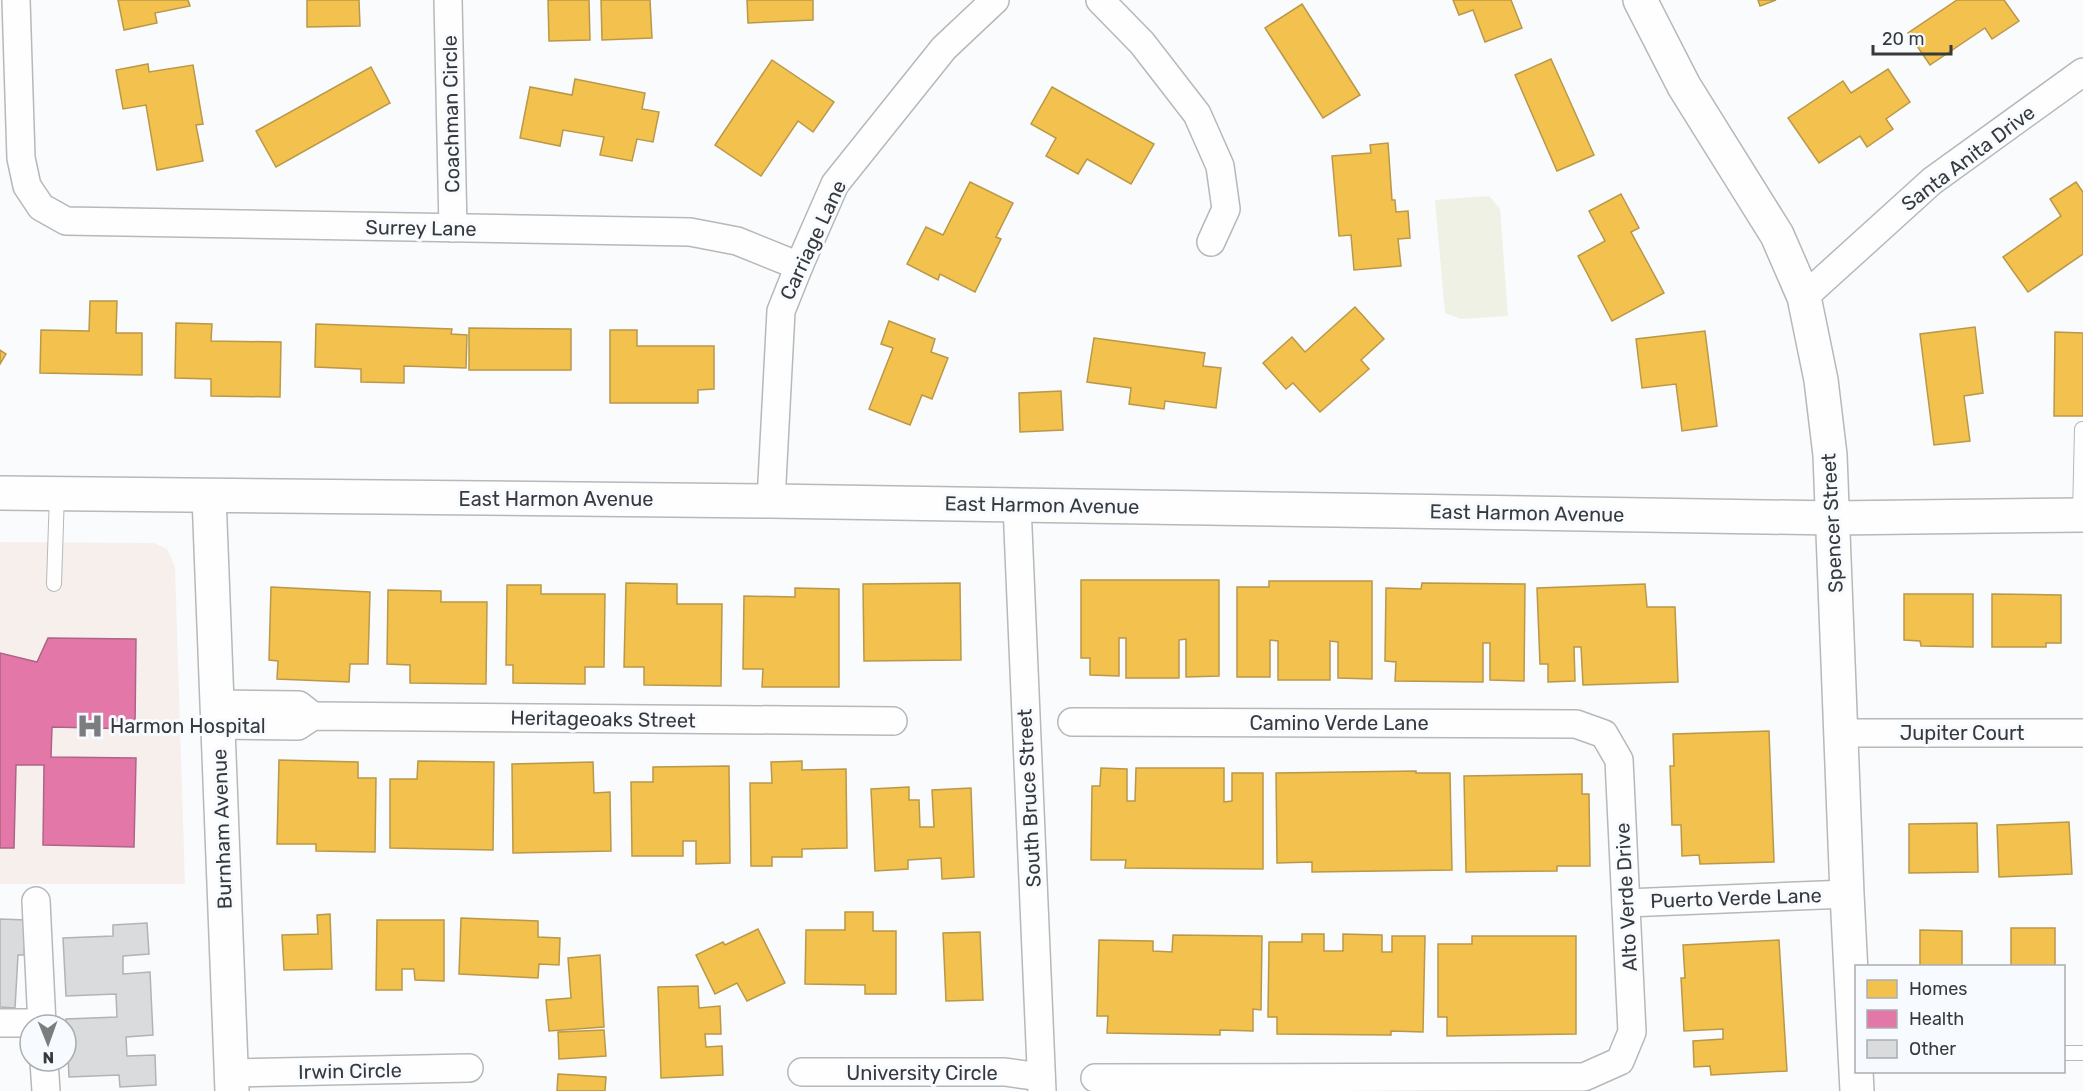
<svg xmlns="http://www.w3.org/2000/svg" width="2083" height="1091" font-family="Rubik,sans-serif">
<rect width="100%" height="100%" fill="#f9fbfd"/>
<polygon fill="#f7efec" points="0,542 154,543 167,549 175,567 185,884 0,884"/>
<polygon fill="#eff1e5" points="1489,196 1500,209 1508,316 1461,319 1445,313 1435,200"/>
<g fill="#f2c14e" stroke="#ba9848" stroke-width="1.5">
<polygon points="118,0 188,0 190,6 155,13 157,23 124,30"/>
<polygon points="307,0 359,0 360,26 307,27"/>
<polygon points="548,0 589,0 590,40 549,41"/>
<polygon points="601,0 650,0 652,38 602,40"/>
<polygon points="747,0 813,0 813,20 748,23"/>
<polygon points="1453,0 1511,0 1522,28 1485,42 1473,10 1459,15"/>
<polygon points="1758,0 1776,0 1760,6"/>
<polygon points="1957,0 2004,0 2019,21 1992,39 1985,28 1930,65 1908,33"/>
<polygon points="1302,4 1360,95 1323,118 1265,28"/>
<polygon points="1551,59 1594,155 1557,171 1515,75"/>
<polygon points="772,60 834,102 813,132 798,121 761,176 715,145"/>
<polygon points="148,64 149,72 193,65 203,124 196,125 203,161 157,170 146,105 123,109 116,70"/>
<polygon points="371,67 390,103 276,167 256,131"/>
<polygon points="1888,69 1910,102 1886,119 1893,129 1867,147 1860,136 1819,163 1788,118 1843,81 1851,93"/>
<polygon points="575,79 645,93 642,109 659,112 653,142 637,139 632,161 600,155 604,137 563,130 560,146 520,138 530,87 572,95"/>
<polygon points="1052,87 1154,144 1131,184 1087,159 1078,174 1046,156 1056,138 1031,124"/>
<polygon points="1388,143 1392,200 1395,200 1396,212 1408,211 1410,238 1398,239 1401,266 1354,270 1351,235 1339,236 1332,156 1371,153 1370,145"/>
<polygon points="970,182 1013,203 996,237 1001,239 975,292 940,274 938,280 907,264 926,227 943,235"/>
<polygon points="2076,182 2083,192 2083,254 2028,292 2003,257 2061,216 2050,199"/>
<polygon points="1621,194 1639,228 1631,232 1664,293 1612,321 1578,256 1605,241 1589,211"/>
<polygon points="90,301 117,301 116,333 142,333 142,375 40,373 41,330 89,331"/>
<polygon points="1355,307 1384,339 1361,360 1369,369 1320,412 1293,383 1286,389 1263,363 1292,337 1305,352"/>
<polygon points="889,321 935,339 931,352 948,358 932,399 922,395 910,425 869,409 893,348 881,344"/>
<polygon points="176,323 212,324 211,341 281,342 280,397 211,396 211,379 175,378"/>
<polygon points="316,324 452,329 451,334 467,335 466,368 404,366 404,383 361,382 361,369 315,367"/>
<polygon points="1975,327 1983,393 1964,396 1970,441 1934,445 1920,334"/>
<polygon points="469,328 571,329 571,370 469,370"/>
<polygon points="610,330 637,330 637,346 714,346 714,389 698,390 698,403 610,403"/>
<polygon points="1705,331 1717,426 1682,431 1676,384 1642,388 1636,339"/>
<polygon points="2055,332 2083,333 2083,416 2054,416"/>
<polygon points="1094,338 1205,353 1203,366 1221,368 1216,408 1165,401 1164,409 1129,404 1131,388 1087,382"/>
<polygon points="0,350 6,354 0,364"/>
<polygon points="1061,391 1063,430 1020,432 1019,393"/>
<polygon points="1081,580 1219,580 1219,676 1186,677 1186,639 1179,640 1179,678 1126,678 1126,638 1119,638 1119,676 1090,675 1090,658 1081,658"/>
<polygon points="1269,581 1372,581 1372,679 1338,678 1338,642 1330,641 1330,680 1278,680 1278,641 1270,640 1270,677 1237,677 1237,587 1269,587"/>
<polygon points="626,583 677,584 677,604 722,604 721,686 644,685 644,667 624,667"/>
<polygon points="960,583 961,660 864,661 863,584"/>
<polygon points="1422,583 1525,584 1524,681 1490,680 1490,643 1483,643 1483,682 1395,681 1396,662 1385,661 1386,588 1421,589"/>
<polygon points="1645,584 1647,607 1675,607 1678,682 1583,685 1581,647 1574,647 1575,681 1548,682 1548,664 1540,664 1537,588"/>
<polygon points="507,585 541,585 541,594 605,594 604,667 585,667 585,684 513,683 513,665 506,665"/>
<polygon points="271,587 370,592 368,664 350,664 349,682 277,679 278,661 269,660"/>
<polygon points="795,588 839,589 839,687 762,687 763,669 743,669 744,596 795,597"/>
<polygon points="388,590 441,591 441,602 487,602 486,684 410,683 410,665 387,664"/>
<polygon points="1904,594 1973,594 1973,647 1921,646 1920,641 1904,640"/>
<polygon points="1992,594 2061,595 2061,643 2046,643 2046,647 1992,647"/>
<polygon points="1769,731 1774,862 1700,864 1699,855 1682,856 1681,825 1672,825 1670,766 1674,766 1673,734"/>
<polygon points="279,760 358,762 358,778 376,778 375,852 316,851 316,844 277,844"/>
<polygon points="418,761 494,762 493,850 390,848 390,779 417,779"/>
<polygon points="802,761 802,770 846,769 847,848 802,849 802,857 772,857 772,866 751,866 750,783 772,783 771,762"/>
<polygon points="593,762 594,793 610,792 611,851 513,853 512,764"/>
<polygon points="729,766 730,863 696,864 696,841 683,841 683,856 632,856 631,782 653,782 653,767"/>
<polygon points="1101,768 1127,769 1127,801 1135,801 1136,768 1224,768 1224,802 1232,801 1232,773 1263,773 1263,869 1125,868 1126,860 1091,860 1092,786 1100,786"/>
<polygon points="1416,771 1416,773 1450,773 1452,870 1312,872 1312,862 1277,863 1276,773"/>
<polygon points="1582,774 1582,794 1589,794 1590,866 1557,866 1557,871 1466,872 1464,776"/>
<polygon points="909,787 909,800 919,800 920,827 934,827 932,790 971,788 974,877 942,879 941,858 908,860 908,869 875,871 871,789"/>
<polygon points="2069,822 2072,874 1999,877 1997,825"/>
<polygon points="1977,823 1978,872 1909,873 1909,824"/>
<polygon points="845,912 873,912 873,931 896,931 896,994 865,994 865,985 805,984 806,930 845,930"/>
<polygon points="330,914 332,969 284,970 282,935 318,934 317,915"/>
<polygon points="461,918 538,921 538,937 560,938 559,965 539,964 538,978 459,974"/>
<polygon points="377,920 444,920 444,981 415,980 414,969 402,969 402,990 376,990"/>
<rect x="2011" y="928" width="44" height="38"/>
<polygon points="758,929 785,983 747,1001 737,983 715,994 696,955 723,942 725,945"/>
<polygon points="1920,930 1962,931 1962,966 1920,966"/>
<polygon points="980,932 983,1000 946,1001 943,933"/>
<polygon points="1302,934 1324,934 1324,951 1343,951 1343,934 1382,935 1382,952 1392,952 1392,936 1425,936 1423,1032 1391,1031 1391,1035 1277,1034 1277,1017 1268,1017 1269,942 1302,942"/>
<polygon points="1173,935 1262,936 1261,1010 1253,1009 1253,1031 1220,1030 1220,1035 1107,1033 1108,1016 1097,1016 1099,940 1153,941 1153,951 1172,952"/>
<polygon points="1472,936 1576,936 1576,1034 1447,1036 1447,1017 1438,1017 1438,944 1472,944"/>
<polygon points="1779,940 1787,1071 1711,1075 1710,1066 1694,1067 1693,1041 1723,1039 1723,1029 1684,1031 1681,978 1685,978 1683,945"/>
<polygon points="600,955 604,1027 549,1031 546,1000 571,998 568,958"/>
<polygon points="698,986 699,1008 720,1006 721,1034 705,1034 706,1047 722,1046 723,1075 661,1078 658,987"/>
<polygon points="604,1030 606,1056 559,1059 558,1032"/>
<polygon points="558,1074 606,1077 605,1091 557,1091"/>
</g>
<polygon fill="#e377a8" stroke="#af6487" stroke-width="1.5" points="48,638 136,639 135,729 52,727 51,757 136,758 134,847 43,845 44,765 16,765 14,848 0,848 0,653 37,662"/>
<g fill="#d9dbdd" stroke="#b1b3b4" stroke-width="1.5">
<polygon points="0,919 26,920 24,955 18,955 15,1008 0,1007"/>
<polygon points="147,923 149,954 123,956 123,974 150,972 153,1035 126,1037 127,1056 155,1055 156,1085 120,1087 119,1075 69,1077 66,1019 117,1017 116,994 66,996 63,938 113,936 113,925"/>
</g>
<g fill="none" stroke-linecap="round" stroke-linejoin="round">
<defs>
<g id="lane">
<polyline points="2080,515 2082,429"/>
<polyline points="54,584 57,493"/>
<polyline points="2064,1053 2083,1053"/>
</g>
<g id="street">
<polyline points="16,0 21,158 27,186 41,207 66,221 690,232 737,241 799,266"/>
<polyline points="448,0 453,228"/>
<polyline points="1100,0 1142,43 1197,114 1220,166 1226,209 1211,242"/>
<polyline points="1804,297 1932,181 2083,72"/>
<polyline points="771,501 781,311 799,266 835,184 944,48 995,0"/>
<polyline points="1017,505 1042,1091"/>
<polyline points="217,704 299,705 313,716"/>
<polyline points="1072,722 1576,724 1604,734 1619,760 1632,1032 1620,1061 1584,1077 1095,1078"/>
<polyline points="217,725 298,726 313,716 893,721"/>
<polyline points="1841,733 2083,733"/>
<polyline points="36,901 42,1025"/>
<polyline points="1626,903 1847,894"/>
<polyline points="0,1023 42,1023"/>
<polyline points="44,1061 46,1091"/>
<polyline points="802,1072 1005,1072 1041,1077"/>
<polyline points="232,1073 469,1068"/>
</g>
<g id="secondary">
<polyline points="1640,0 1684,86 1777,235 1804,297 1821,380 1830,455 1847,894 1857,1091"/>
<polyline points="0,493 771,501 1833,518 2083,515"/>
<polyline points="209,496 232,1091"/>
</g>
</defs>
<use href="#lane" stroke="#b6b8b9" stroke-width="16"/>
<use href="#street" stroke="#b6b8b9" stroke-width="30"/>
<use href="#secondary" stroke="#b6b8b9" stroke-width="36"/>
<use href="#lane" stroke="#fefeff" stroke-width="14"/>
<use href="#street" stroke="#fefeff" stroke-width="27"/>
<use href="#secondary" stroke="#fefeff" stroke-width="33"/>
</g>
<defs>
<symbol id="hospital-bare" viewBox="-9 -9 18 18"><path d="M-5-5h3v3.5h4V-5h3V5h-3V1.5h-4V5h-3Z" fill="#7b7d7f" stroke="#f7fbff" stroke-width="2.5" paint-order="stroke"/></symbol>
</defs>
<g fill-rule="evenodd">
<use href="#hospital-bare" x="71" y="707" width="38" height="38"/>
</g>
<g text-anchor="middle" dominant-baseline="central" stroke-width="6" stroke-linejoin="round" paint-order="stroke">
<g font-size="20" fill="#37393b" stroke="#f7fbff">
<text transform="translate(451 114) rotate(-91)">Coachman Circle</text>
<text transform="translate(1968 158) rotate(-37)">Santa Anita Drive</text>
<text transform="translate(421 228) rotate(1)">Surrey Lane</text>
<text transform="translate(813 240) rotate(-65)">Carriage Lane</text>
<text x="556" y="499">East Harmon Avenue</text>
<text transform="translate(1042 505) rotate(1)">East Harmon Avenue</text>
<text transform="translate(1527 513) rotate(1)">East Harmon Avenue</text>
<text transform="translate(1832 523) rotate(-93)">Spencer Street</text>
<text transform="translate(603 719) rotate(1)">Heritageoaks Street</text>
<text x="1339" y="723">Camino Verde Lane</text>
<text x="1962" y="733">Jupiter Court</text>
<text transform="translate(1029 798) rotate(-93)">South Bruce Street</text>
<text transform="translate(222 829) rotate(-92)">Burnham Avenue</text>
<text transform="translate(1626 897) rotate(-93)">Alto Verde Drive</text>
<text transform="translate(1736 898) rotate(-2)">Puerto Verde Lane</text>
<text transform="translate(350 1071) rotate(-1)">Irwin Circle</text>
<text x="922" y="1073">University Circle</text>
</g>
<g font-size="20" fill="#37393b" stroke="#f7fbff" text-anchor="start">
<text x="110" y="726">Harmon Hospital</text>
</g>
</g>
<rect x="1855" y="965" width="210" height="108" fill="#f7fbff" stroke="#aaadb1" stroke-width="1.5"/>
<rect x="1867" y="980" width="30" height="18" fill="#f2c14e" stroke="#aaadb1" stroke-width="1.5"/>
<text x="1909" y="995" font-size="18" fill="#37393b">Homes</text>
<rect x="1867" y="1010" width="30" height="18" fill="#e377a8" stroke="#aaadb1" stroke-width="1.5"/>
<text x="1909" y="1025" font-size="18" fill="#37393b">Health</text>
<rect x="1867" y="1040" width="30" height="18" fill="#d9dbdd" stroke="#aaadb1" stroke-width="1.5"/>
<text x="1909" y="1055" font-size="18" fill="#37393b">Other</text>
<g transform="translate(48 1043) rotate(179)"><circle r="28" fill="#f7fbff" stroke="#aaadb1" stroke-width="1.5"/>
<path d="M0-4.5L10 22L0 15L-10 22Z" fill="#7b7d7f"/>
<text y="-9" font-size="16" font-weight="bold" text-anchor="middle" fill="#37393b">N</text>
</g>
<path d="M1873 45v9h78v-9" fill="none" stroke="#37393b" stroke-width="3"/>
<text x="1882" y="45" font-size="18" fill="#37393b" stroke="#f7fbff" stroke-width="4.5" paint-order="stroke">20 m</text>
</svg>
